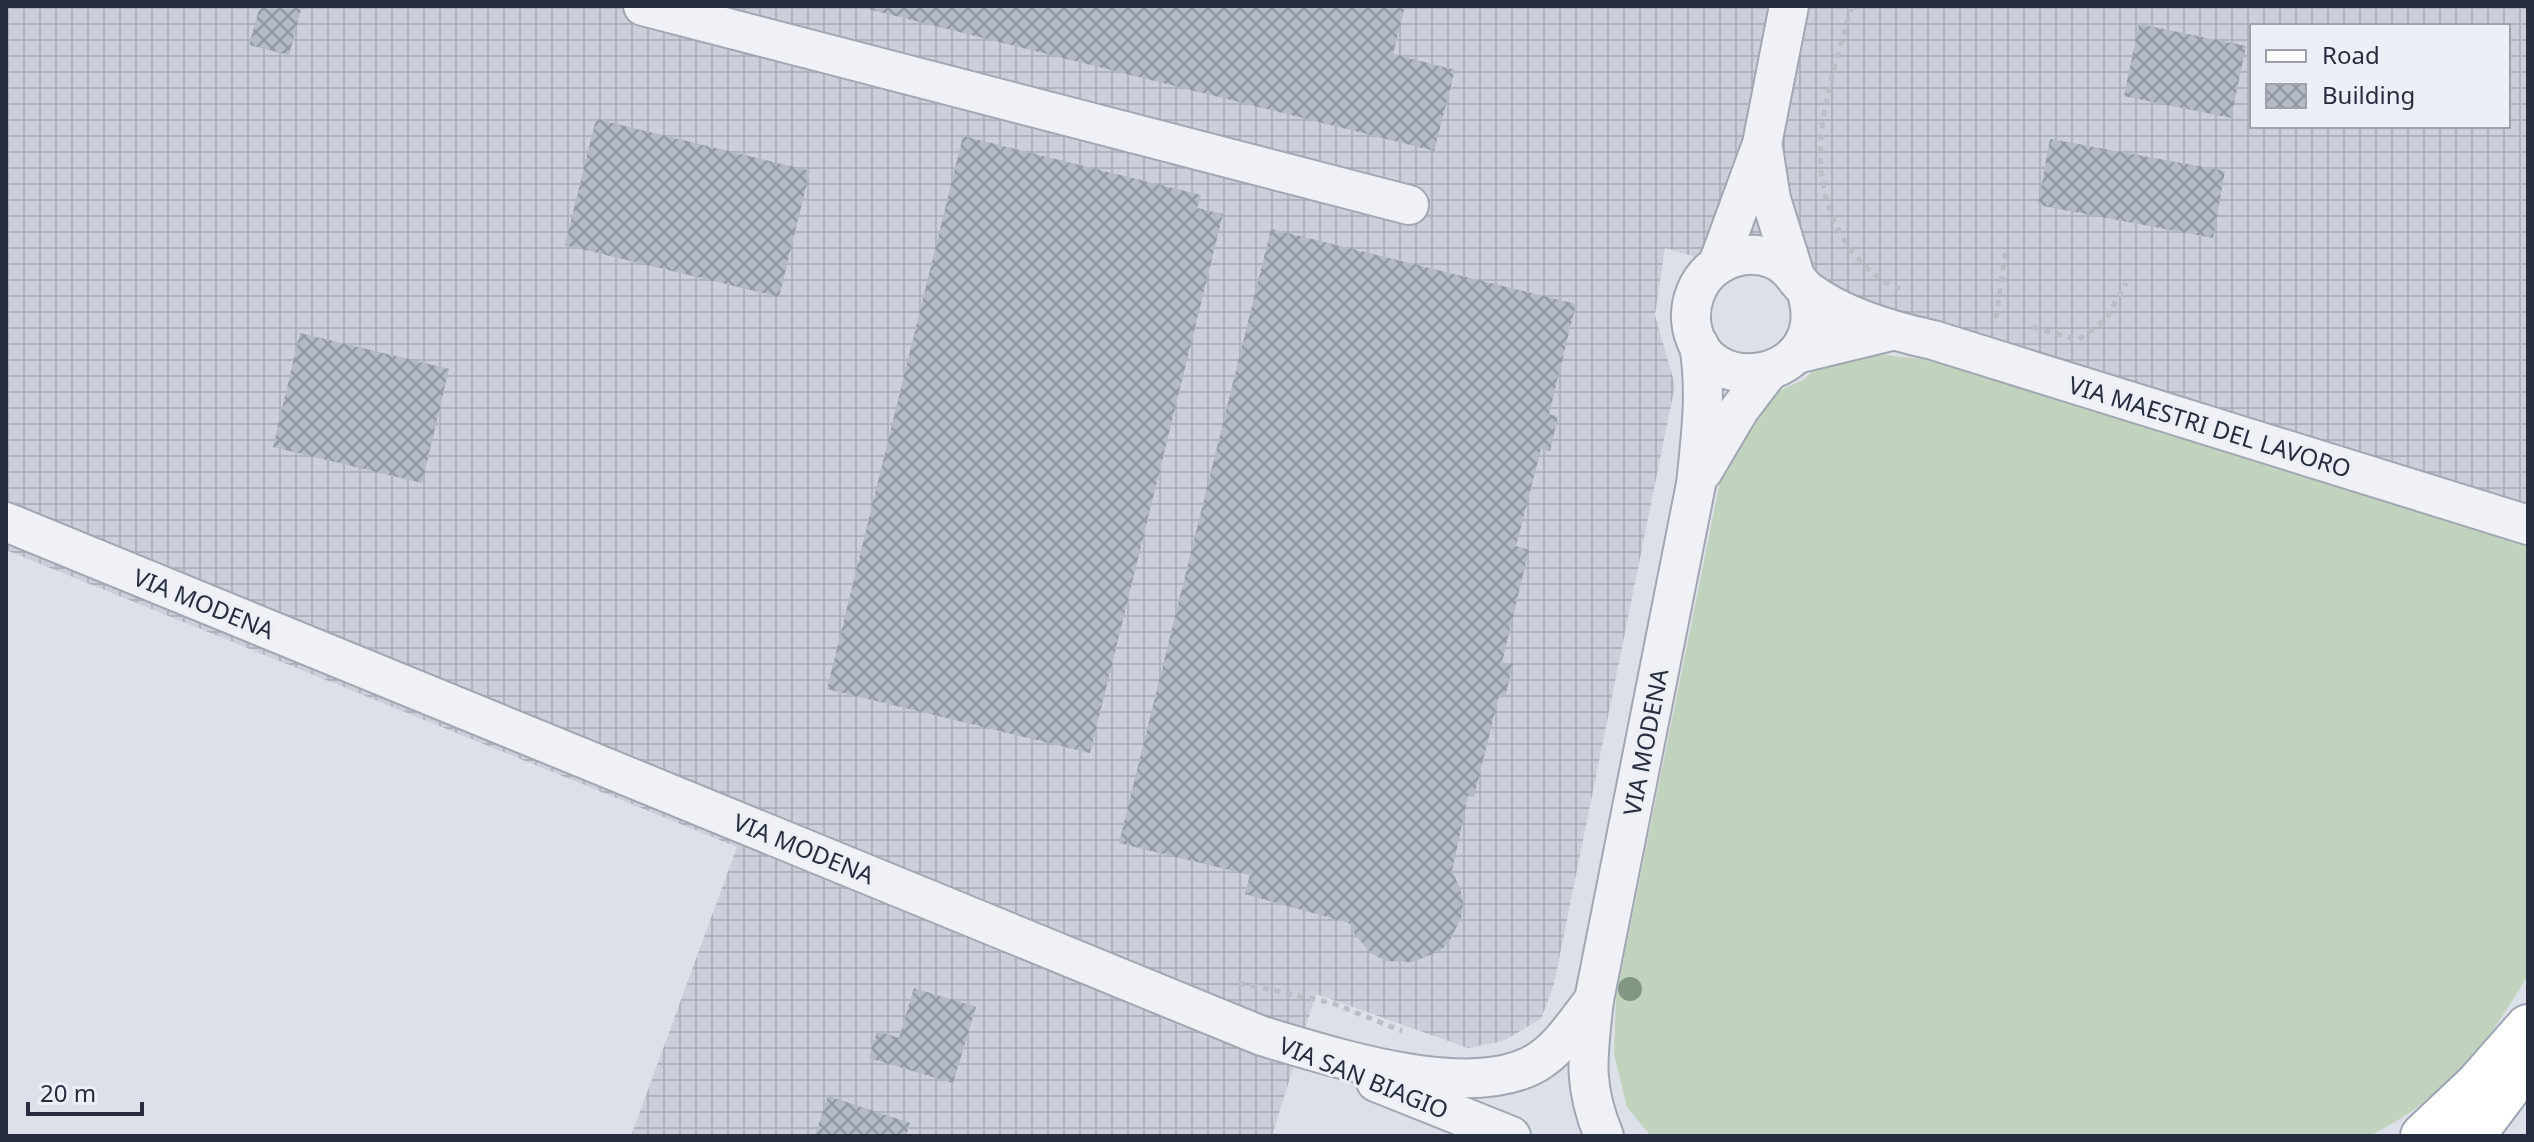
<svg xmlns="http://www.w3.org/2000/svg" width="2534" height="1142" font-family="'Noto Sans',sans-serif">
<defs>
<pattern id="industrial-grid" width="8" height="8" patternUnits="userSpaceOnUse" patternTransform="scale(2)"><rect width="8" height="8" fill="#cacfda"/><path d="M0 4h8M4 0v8" fill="none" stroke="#adb2bc"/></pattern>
<pattern id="building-cross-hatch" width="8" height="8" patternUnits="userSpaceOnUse" patternTransform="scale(2)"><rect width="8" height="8" fill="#b3b9c5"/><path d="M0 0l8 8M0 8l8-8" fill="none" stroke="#9197a1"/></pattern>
</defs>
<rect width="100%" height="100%" fill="#dce0e8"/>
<path fill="url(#industrial-grid)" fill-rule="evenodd" d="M6,6h2522v497l-863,-255 -10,67 20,70 -121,599 -13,35 -38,22 -35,7 -152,-54 -44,142h-641l106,-289 -731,-297zM2252,26h256v100h-256z"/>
<path fill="#c1d2bd" d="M1869,353l60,7 599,186v429c-44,74 -80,122 -159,161h-718l-24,-29 -13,-53 2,-57 106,-525 18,-43 32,-35 31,-14 20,-18z"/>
<g fill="url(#building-cross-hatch)">
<polygon points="260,6 302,6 289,55 249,45"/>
<polygon points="856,6 1405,6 1393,54 1455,70 1434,151"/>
<polygon points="2139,24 2246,46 2231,118 2124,96"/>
<polygon points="596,119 810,171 779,297 565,245"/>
<polygon points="963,136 1201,195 1197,208 1223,214 1090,753 827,689"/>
<polygon points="2050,139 2225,171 2213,238 2038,205"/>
<polygon points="1271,229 1576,304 1549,414 1558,417 1550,451 1541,449 1516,546 1529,550 1502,662 1513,664 1505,697 1499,696 1474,797 1468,796 1452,871 1460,888 1463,903 1461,918 1449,942 1441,950 1413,962 1386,961 1371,953 1355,935 1349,923 1245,894 1250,875 1119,843"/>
<polygon points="300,333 449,369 422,483 273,447"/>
<polygon points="914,988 976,1007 953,1083 869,1058 877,1031 899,1038"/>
<polygon points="828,1096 910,1123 906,1136 815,1136"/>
</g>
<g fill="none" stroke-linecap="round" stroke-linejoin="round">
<defs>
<g id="minor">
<polyline points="643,6 1409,205"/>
<polyline points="1763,148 1771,199 1794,273"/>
<polyline points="1718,264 1762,144 1789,6"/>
<path d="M1806,290c31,93 -108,115 -115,30 -1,-18 6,-37 19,-49 17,-15 42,-21 63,-12 19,8 22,22 35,32 35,26 83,40 125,49l595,185"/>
<polyline points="1796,354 1891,331"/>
<polyline points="1703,471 1739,410 1768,372"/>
<path d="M6,522l1256,514c71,21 207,66 274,27 24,-14 41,-42 58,-63"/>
<polyline points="1376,1082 1511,1136"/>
<path d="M1604,1136c-22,-53 -16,-81 -10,-136l102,-516c5,-47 11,-93 3,-139"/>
</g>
<g id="major">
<polyline points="2423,1136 2477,1085 2528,1027"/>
<polyline points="2472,1136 2521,1071"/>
</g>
</defs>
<use href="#minor" stroke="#a1a7b2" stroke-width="42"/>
<use href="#major" stroke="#9ba4b4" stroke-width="48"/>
<g stroke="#babec6" stroke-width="5" stroke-dasharray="6 6" stroke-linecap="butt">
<path d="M1852,6c-23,82 -56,165 -3,241 13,19 30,34 51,42"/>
<polyline points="1996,318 2006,248"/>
<polyline points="2033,327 2078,340 2107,318 2126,283"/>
<polyline points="1239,983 1332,1003 1402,1031"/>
</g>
<use href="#minor" stroke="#eff1f6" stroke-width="38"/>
<use href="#major" stroke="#fff" stroke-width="44"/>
</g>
<circle fill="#819783" cx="1630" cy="989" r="12"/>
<g text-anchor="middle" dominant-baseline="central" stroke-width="6" stroke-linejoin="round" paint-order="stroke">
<g font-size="24" fill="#252d3f" stroke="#eceff5">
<text transform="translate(2210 426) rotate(17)">VIA MAESTRI DEL LAVORO</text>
<text transform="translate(204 603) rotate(22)">VIA MODENA</text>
<text transform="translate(1645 742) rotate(-79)">VIA MODENA</text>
<text transform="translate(804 848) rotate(22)">VIA MODENA</text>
<text transform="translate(1364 1077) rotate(22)">VIA SAN BIAGIO</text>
</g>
</g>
<rect width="2534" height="1142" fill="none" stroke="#252d3f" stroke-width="16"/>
<rect x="2250" y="24" width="260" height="104" fill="#eceff5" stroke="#9ca1ac" stroke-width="2"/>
<rect x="2266" y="50" width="40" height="12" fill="#ffffff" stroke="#9ca1ac" stroke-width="2"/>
<text x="2322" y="64" font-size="24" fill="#252d3f">Road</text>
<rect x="2266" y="84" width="40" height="24" fill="url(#building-cross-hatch)" stroke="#9ca1ac" stroke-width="2"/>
<text x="2322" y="104" font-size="24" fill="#252d3f">Building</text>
<path d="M28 1102v12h114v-12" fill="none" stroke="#252d3f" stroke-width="4"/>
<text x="40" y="1102" font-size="24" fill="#252d3f" stroke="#eceff5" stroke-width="6" paint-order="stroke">20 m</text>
</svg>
